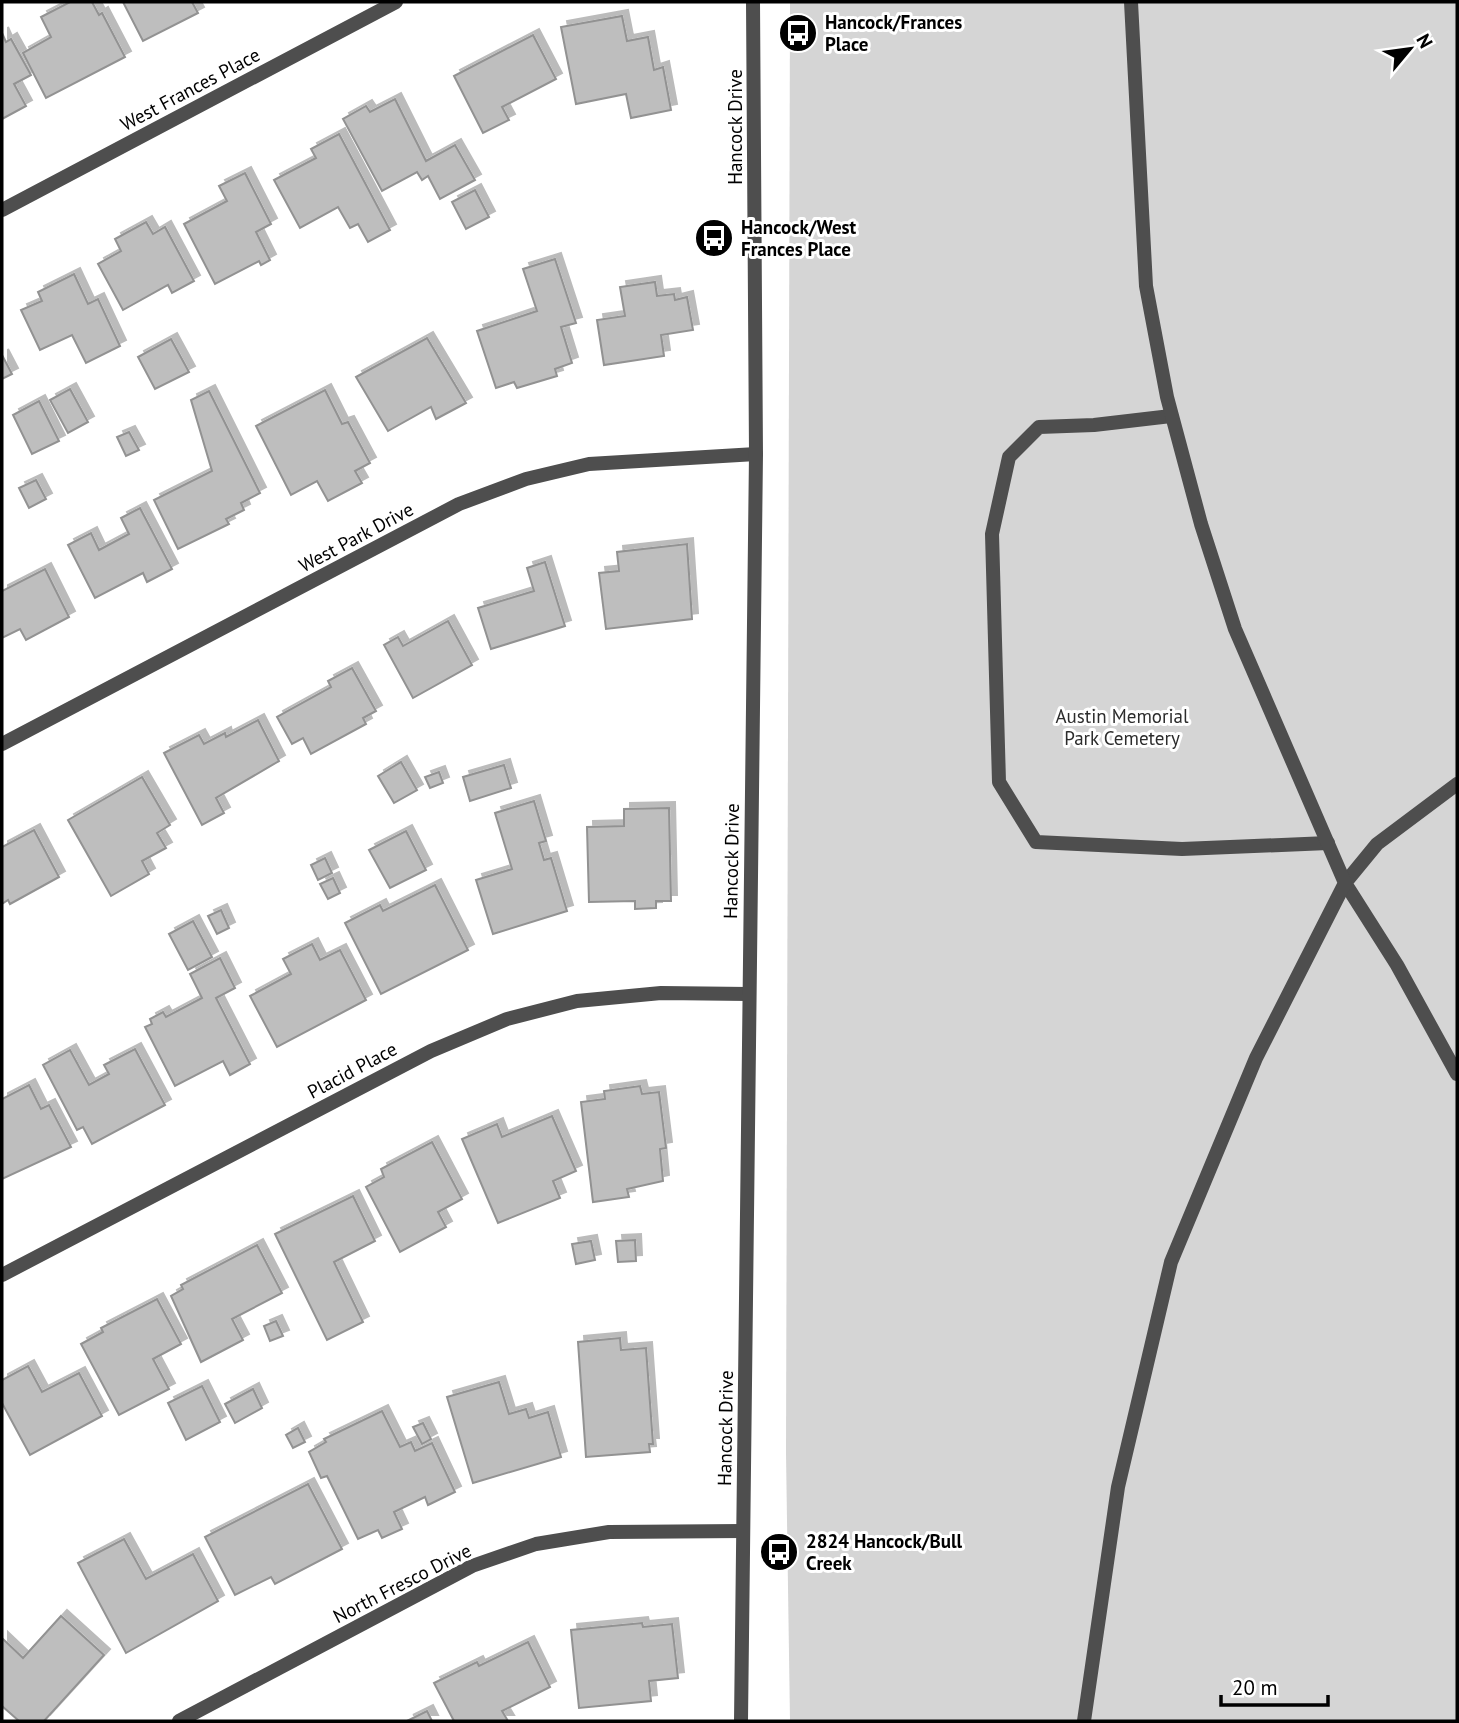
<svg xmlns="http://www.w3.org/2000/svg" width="1459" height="1723" font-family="'PT Sans',sans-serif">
<defs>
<filter id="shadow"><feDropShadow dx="6" dy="-6" stdDeviation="0" flood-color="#0004"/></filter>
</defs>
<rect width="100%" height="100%" fill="#fff"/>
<polygon fill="#d5d5d5" points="790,2 1457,2 1457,1721 790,1721 786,1453"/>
<g fill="#bebebe" stroke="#929292" stroke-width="2" filter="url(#shadow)">
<polygon points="70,2 92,2 99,15 102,13 125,57 46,98 23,53 51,37 41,17"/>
<polygon points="123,2 192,2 198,13 143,41"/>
<polygon points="622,16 627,41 648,37 654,70 663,67 671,110 631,118 626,94 576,104 561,27"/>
<polygon points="2,33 6,42 11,39 31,75 14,84 26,106 2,119"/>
<polygon points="533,35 556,79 502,107 509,120 483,133 454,76"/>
<polygon points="395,99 426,161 455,145 475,180 440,199 428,176 422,180 417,172 382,191 343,119 366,106 370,112"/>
<polygon points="339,134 390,230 368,242 358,224 350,228 338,207 300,228 274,180 316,158 311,149"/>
<polygon points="245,173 271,224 256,232 270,260 261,265 259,261 215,284 184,224 227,201 219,186"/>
<polygon points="475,190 489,217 466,229 452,202"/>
<polygon points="146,222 153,234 165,227 194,281 172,293 168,285 123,310 98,264 121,251 115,239"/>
<polygon points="555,259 576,323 561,327 572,363 555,369 557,376 517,388 514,382 496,388 477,331 537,311 523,269"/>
<polygon points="74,274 88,304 98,299 120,346 86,363 72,335 40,350 21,310 42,301 38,292"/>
<polygon points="655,282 657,296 674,294 675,300 687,297 693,330 661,335 664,356 604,365 597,320 625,316 620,287"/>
<polygon points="427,338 466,403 436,419 431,407 388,431 356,377"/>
<polygon points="171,339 189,372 155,389 138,357"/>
<polygon points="2,355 12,374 2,379"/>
<polygon points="70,389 88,422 68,433 50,400"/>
<polygon points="325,390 342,424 348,422 370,463 355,471 362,483 328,501 317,481 291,495 256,426"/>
<polygon points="209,391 260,493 241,503 244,510 226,519 229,524 178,549 154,500 212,471 191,400"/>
<polygon points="39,401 59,441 32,454 13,415"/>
<polygon points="129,432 139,450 126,456 117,437"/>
<polygon points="36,480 46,499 29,508 19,488"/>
<polygon points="140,508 172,569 147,582 143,573 95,598 68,545 91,533 99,550 129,534 121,518"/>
<polygon points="687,544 692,619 606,629 599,573 619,571 617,552"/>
<polygon points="545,562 565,626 491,649 478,608 534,591 527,568"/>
<polygon points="45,569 69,617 26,640 20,629 2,638 2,591"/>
<polygon points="448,621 472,665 413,698 384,645 398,637 403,646"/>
<polygon points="352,668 376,711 363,718 366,724 311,754 303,738 292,744 277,717 331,687 328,681"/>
<polygon points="258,720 279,761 216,798 224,813 202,825 164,753 199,735 204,744 225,733 226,737"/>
<polygon points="401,762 417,790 394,803 378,776"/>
<polygon points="504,765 511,788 470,801 463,777"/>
<polygon points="439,772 443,783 430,788 425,777"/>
<polygon points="142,777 170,825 157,833 166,848 142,861 149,874 111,896 68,820"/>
<polygon points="534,801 546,841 539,843 544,860 551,858 567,911 493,934 476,880 512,869 495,813"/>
<polygon points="669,808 671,901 656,901 656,908 635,909 635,901 589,902 587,827 624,826 624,809"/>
<polygon points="34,830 59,877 10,904 8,900 2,904 2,847"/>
<polygon points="406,831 426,870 390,888 369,850"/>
<polygon points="325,858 332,873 318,880 311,865"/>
<polygon points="333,878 340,893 328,899 320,884"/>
<polygon points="435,885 468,950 381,994 345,923 380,905 383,911"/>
<polygon points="221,910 229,928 217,934 208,916"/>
<polygon points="193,921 212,957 188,970 169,934"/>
<polygon points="312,944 320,960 340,950 366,1000 277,1047 250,996 291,974 283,959"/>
<polygon points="220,958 235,988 216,998 250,1064 230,1075 223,1061 175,1086 145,1027 152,1024 150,1019 163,1012 166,1017 202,998 190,974"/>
<polygon points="135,1049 165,1105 92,1144 83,1127 77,1130 43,1065 70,1050 89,1085 109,1074 104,1065"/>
<polygon points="29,1085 41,1109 49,1105 71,1147 2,1179 2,1099"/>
<polygon points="640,1086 642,1094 659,1092 666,1148 660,1149 663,1181 627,1189 629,1197 593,1202 581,1102 605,1099 604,1091"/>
<polygon points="552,1116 576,1171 553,1181 560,1198 498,1223 462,1139 497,1124 502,1137"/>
<polygon points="432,1142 462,1199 438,1212 446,1227 400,1252 366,1187 384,1177 381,1169"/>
<polygon points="353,1196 375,1241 334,1262 363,1322 327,1340 275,1234"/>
<polygon points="635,1240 636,1261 618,1262 616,1241"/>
<polygon points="591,1241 595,1260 576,1264 572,1244"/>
<polygon points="257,1245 282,1293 232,1319 243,1340 201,1362 171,1296 183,1289 181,1285"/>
<polygon points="157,1299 181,1344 153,1359 169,1389 119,1415 81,1344 103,1332 101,1328"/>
<polygon points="276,1321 283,1336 270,1341 264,1326"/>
<polygon points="620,1338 621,1350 646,1348 653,1444 649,1444 650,1452 586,1457 578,1342"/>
<polygon points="28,1366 42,1392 79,1373 102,1416 30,1455 2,1403 2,1380"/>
<polygon points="499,1382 509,1414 526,1409 529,1418 548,1412 561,1457 473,1483 447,1397"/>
<polygon points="202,1386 220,1422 186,1440 168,1403"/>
<polygon points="253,1389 262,1408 235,1423 225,1404"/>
<polygon points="382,1411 400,1447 411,1442 415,1451 432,1443 455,1492 428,1505 425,1497 394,1512 402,1529 382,1538 378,1530 358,1539 327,1476 321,1478 309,1452 326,1442 324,1439"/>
<polygon points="423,1423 431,1439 422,1444 413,1427"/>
<polygon points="298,1428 305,1442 293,1448 286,1435"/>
<polygon points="308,1484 342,1549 275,1584 271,1577 235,1595 205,1537"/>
<polygon points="124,1539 146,1579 193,1554 218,1601 126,1653 78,1563"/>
<polygon points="61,1616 104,1655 44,1721 19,1721 2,1706 2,1638 23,1658"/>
<polygon points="642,1623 643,1627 672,1624 678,1678 649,1681 651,1701 579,1708 571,1630"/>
<polygon points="528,1642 550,1687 502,1711 508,1721 454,1721 434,1683 477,1662 479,1666"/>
<polygon points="427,1711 432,1721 407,1721"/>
</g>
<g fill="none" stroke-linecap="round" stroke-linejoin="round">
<g stroke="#4e4e4e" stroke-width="14">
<polyline points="1171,416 1094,425 1039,427 1009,457 992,534 999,782 1036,842 1182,849 1328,843"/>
<polyline points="1457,784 1377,844 1345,883 1397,965 1457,1074"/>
<polyline points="1084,1721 1118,1487 1171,1262 1256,1058 1345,883 1235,629 1201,524 1167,397 1146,286 1131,2"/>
</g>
<g stroke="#4e4e4e" stroke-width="14">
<polyline points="2,210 396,2"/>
<polyline points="2,744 459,504 526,479 589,464 756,454"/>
<polyline points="2,1275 431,1051 507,1019 577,1001 661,993 749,994"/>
<polyline points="179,1721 472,1566 536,1544 609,1532 743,1531"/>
</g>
<polyline stroke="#4e4e4e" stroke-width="14" points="741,1721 756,454 753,2"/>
</g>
<defs>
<symbol id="bus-disc" viewBox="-11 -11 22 22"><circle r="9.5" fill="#000" stroke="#fff"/><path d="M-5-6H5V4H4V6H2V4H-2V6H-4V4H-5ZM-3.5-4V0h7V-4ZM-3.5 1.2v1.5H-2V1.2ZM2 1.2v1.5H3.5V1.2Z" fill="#fff"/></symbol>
</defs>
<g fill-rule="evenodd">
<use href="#bus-disc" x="776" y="11" width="44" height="44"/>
<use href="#bus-disc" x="692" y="216" width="44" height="44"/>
<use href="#bus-disc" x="757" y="1530" width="44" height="44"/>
</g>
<g text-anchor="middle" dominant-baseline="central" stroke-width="6" stroke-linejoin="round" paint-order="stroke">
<g font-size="19" font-weight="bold" fill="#000" stroke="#fff" text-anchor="start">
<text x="825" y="22">Hancock/Frances<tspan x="825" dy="22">Place</tspan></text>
<text x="741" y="227">Hancock/West<tspan x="741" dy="22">Frances Place</tspan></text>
<text x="806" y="1541">2824 Hancock/Bull<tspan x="806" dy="22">Creek</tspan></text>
</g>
<g font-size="19" fill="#000" stroke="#fff">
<text transform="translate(190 89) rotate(-28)">West Frances Place</text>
<text transform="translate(735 127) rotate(-90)">Hancock Drive</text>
<text transform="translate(356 537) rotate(-28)">West Park Drive</text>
<text transform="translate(731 861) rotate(-89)">Hancock Drive</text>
<text transform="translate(352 1070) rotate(-28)">Placid Place</text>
<text transform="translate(725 1428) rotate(-89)">Hancock Drive</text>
<text transform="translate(402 1583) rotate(-27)">North Fresco Drive</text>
</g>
<g font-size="19" fill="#2c2c2c" stroke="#fff">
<text x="1122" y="716">Austin Memorial<tspan x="1122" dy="22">Park Cemetery</tspan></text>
</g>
</g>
<rect width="1459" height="1723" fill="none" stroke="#000000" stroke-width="7"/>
<g transform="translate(1410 49) rotate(61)" stroke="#ffffff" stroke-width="5" paint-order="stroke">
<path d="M0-5L12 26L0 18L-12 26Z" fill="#000000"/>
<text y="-10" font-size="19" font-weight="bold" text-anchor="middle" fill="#000000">N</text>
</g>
<path d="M1221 1695v10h107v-10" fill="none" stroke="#000000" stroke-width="3.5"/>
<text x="1232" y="1695" font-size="21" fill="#000000" stroke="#ffffff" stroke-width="5" paint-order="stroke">20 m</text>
</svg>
